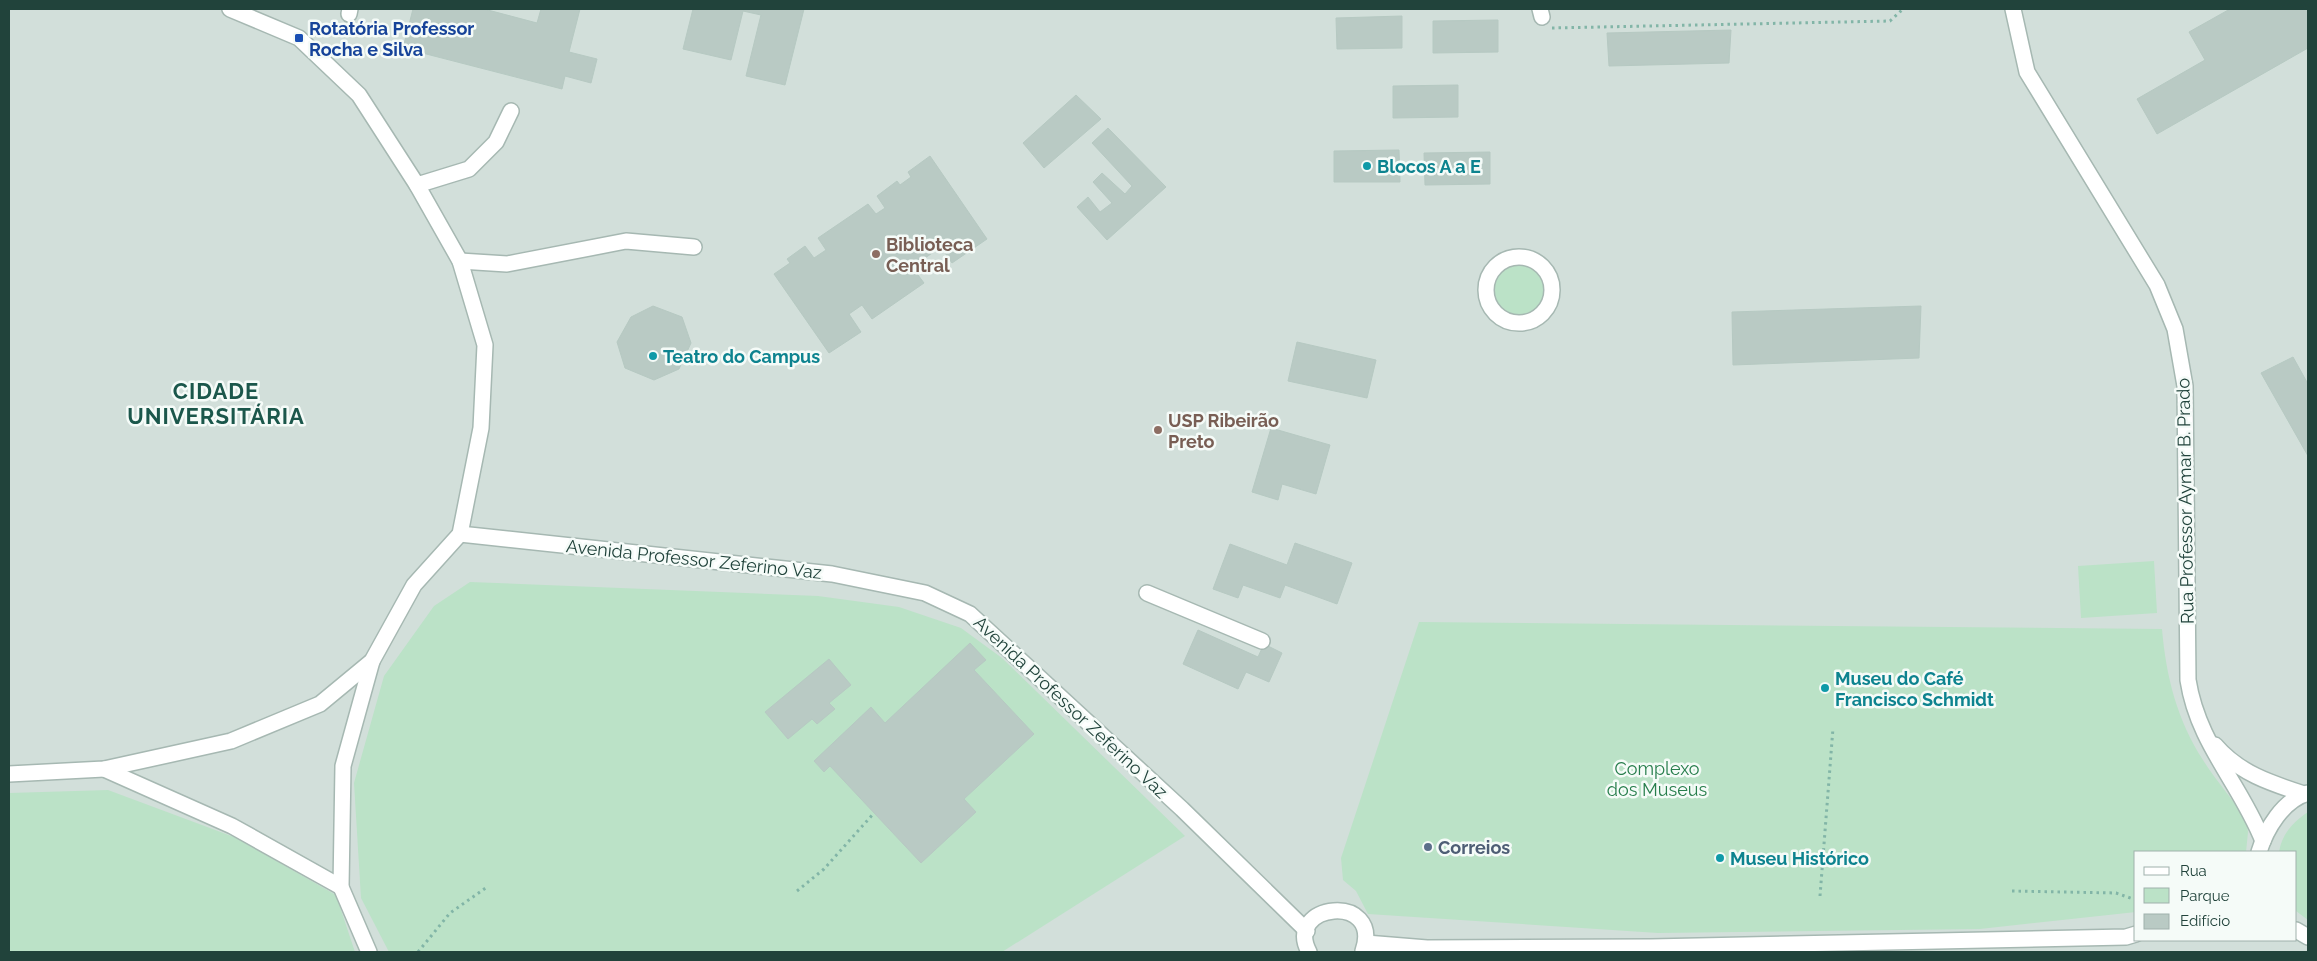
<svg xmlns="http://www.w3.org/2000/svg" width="2317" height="961" font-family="Raleway,sans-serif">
<rect width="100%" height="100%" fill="#e4efea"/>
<path fill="#d2dfda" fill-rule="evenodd" d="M9,9h2299v943h-2299zM2136,852h160v88h-160z"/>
<g fill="#bbe2c7">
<circle cx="1518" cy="290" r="30"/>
<polygon points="2154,561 2157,613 2081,618 2078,566"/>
<polygon points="470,582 818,596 899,607 961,628 1002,658 1185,836 1002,952 389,952 361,898 354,783 384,676 434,606"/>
<path d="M1419,622l743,7c4,47 15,91 41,131 13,21 30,39 43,60l2,12 -2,20h-110v60l-156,17 -322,4 -290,-19 -12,-23 -13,-11 -2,-22z"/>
<polygon points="108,790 234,837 336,895 355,952 9,952 9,793"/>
<path d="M2308,812v108l-12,-9v-59h-17c3,-18 14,-30 29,-40z"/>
</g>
<g fill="#b9cac4" stroke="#b6c9c2">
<polygon points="413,9 484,9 537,23 541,9 580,9 569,52 597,59 591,83 565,76 562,89 403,48"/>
<polygon points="693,9 804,9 785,85 746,76 761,15 743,11 731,60 683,49"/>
<polygon points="2230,9 2308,9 2308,48 2157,134 2137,99 2205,60 2189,32"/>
<polygon points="1402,16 1402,48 1337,49 1336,18"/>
<polygon points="1498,20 1498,52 1433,53 1433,21"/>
<polygon points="1731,30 1729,63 1609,66 1607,33"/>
<polygon points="1458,85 1458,117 1393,118 1393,86"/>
<polygon points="1076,95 1101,119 1044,168 1023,143"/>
<polygon points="1108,128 1166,187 1107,240 1077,207 1088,197 1100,212 1112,203 1093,182 1102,173 1125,194 1132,186 1092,143"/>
<polygon points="1399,150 1400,182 1334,182 1334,151"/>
<polygon points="1490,152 1490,184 1425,185 1424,153"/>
<polygon points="930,156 987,239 952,263 941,247 912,267 924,283 872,319 862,305 849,314 861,332 829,353 774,274 790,263 787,259 805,246 814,258 826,250 818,238 868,204 876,214 885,208 877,196 897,181 900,185 911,177 908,172"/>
<polygon points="653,306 682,317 691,343 679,369 654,380 625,368 617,342 631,317"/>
<polygon points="1921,306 1919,358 1733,365 1732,312"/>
<polygon points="1297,342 1376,360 1367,398 1288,381"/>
<polygon points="2293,357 2308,384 2308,456 2261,373"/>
<polygon points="1271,428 1330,445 1316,494 1282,484 1278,500 1252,492"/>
<polygon points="1295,543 1352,563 1337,604 1285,585 1280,598 1243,585 1238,598 1213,589 1230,544 1287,565"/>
<polygon points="1198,630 1258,657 1264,644 1282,653 1269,682 1246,672 1238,689 1183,664"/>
<polygon points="970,643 986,660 974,670 1034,734 964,799 976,812 921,863 830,766 824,772 814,761 871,707 885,723"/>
<polygon points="829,659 851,685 829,703 835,709 817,724 812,719 788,739 765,712"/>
</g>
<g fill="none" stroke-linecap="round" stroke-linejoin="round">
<defs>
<g id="minor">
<polyline points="1540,9 1542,17"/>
<path d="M2013,9l14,63 130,213 18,44 10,57 3,294c10,64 52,103 75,161"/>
<polyline points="349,14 350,9"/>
<polyline points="417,185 469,169 496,142 511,111"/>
<circle cx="1519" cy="290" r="33"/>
<polyline points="460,261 507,264 626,241 694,247"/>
<polyline points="460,534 832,574 925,593 970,614 1182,809 1307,931"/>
<polyline points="1147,593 1262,641"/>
<path d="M2215,745c24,28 55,38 89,49"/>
<polyline points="104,769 232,826 341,887"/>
<polyline points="9,774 104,769 231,741 320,704 372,661 414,585 460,534 481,428 485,345 460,261 417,185 359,95 299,38 230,9"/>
<path d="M2259,852c7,-23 24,-52 49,-59"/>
<polyline points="2296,930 2308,937"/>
<polyline points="1366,943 1427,948 1651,947 2126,937 2136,934"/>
<polyline points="369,952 341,887 343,766 372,661"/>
<path d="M1309,952c-26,-49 74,-60 54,-1"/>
</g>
</defs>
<use href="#minor" stroke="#a6b8b2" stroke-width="18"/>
<g stroke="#82b5a7" stroke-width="3" stroke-dasharray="2.5 4" stroke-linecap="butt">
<polyline points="1552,28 1890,21 1903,9"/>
<polyline points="797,891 824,869 874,813"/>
<polyline points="2012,891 2116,893 2136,900"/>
<polyline points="1820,896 1833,728"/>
<polyline points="418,952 450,913 487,887"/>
</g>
<use href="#minor" stroke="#fff" stroke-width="15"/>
</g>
<rect fill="#1a4fb4" stroke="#f5fbf8" stroke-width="2" x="294" y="33" width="10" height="10" rx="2.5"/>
<g fill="#0f9aa8" stroke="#f5fbf8" stroke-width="2">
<circle cx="1367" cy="166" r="5"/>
<circle cx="653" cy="356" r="5"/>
<circle cx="1825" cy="688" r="5"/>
<circle cx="1720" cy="858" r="5"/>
</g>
<g fill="#8d6e63" stroke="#f5fbf8" stroke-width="2">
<circle cx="876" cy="254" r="5"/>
<circle cx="1158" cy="430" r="5"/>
</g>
<circle fill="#5c6f8a" stroke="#f5fbf8" stroke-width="2" cx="1428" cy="847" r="5"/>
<g text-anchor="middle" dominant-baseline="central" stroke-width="5" stroke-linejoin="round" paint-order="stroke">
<g font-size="18" font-weight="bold" fill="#164399" stroke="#f5fbf8" text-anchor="start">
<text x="309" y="28">Rotatória Professor<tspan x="309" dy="21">Rocha e Silva</tspan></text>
</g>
<g font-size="18" font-weight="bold" fill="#0d838f" stroke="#f5fbf8" text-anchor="start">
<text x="1377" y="166">Blocos A a E</text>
<text x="663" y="356">Teatro do Campus</text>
<text x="1835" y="678">Museu do Café<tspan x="1835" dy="21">Francisco Schmidt</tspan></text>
<text x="1730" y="858">Museu Histórico</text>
</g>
<g font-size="18" font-weight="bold" fill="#785e54" stroke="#f5fbf8" text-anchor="start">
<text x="886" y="244">Biblioteca<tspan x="886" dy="21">Central</tspan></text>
<text x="1168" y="420">USP Ribeirão<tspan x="1168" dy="21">Preto</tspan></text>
</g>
<g font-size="18" fill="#21433b" stroke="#f5fbf8">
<text transform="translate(2185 501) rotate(-91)">Rua Professor Aymar B. Prado</text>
<text transform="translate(694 559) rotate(6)">Avenida Professor Zeferino Vaz</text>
<text transform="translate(1071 707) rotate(43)">Avenida Professor Zeferino Vaz</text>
</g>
<g font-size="18" fill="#277e4c" stroke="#f5fbf8">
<text x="1657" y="768">Complexo<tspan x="1657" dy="21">dos Museus</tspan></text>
</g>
<g font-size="18" font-weight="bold" fill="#4e5e75" stroke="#f5fbf8" text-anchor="start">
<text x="1438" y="847">Correios</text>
</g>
<g font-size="22" font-weight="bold" letter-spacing="1" fill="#1b574b" stroke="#f5fbf8">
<text x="216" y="391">CIDADE<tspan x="216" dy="25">UNIVERSITÁRIA</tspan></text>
</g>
</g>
<rect width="2317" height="961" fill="none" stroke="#21433b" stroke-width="20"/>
<rect x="2134" y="851" width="162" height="90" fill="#f5fbf8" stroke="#a0b1ac"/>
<rect x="2144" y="867" width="25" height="8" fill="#ffffff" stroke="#a0b1ac"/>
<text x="2180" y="876" font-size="15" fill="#21433b">Rua</text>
<rect x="2144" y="888" width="25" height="15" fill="#bbe2c7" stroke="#a0b1ac"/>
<text x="2180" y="901" font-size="15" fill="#21433b">Parque</text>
<rect x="2144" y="914" width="25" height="15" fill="#b9cac4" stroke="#a0b1ac"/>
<text x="2180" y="926" font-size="15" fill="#21433b">Edifício</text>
</svg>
